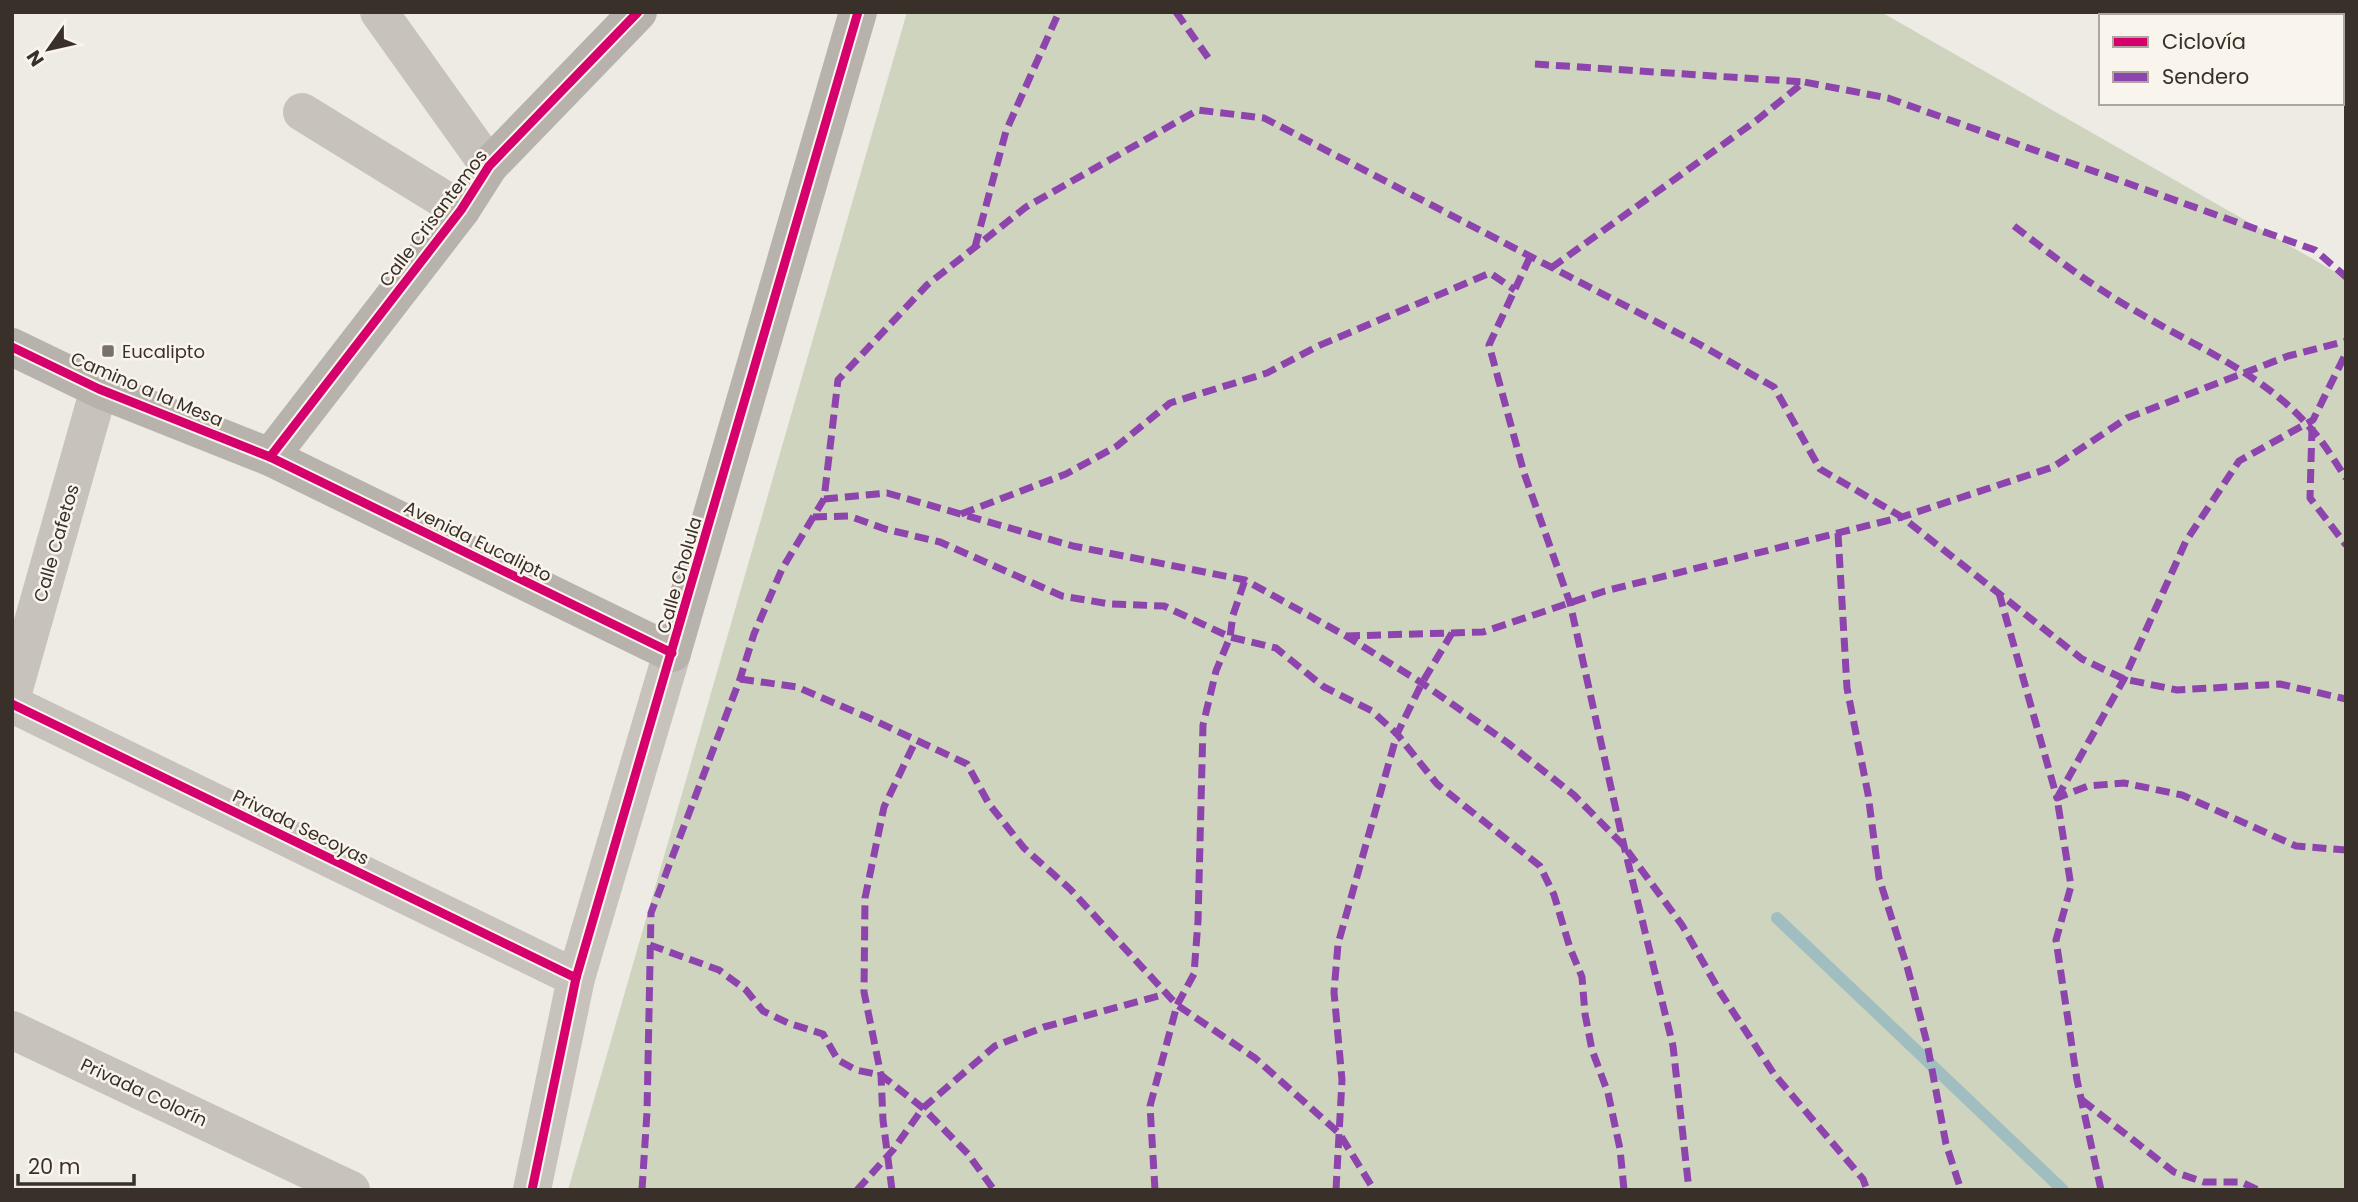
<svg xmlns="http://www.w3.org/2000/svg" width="2358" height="1202" font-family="Poppins,sans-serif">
<rect width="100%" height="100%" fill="#eeeae4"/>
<polygon fill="#ced4be" points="907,12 1881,12 2346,278 2346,1190 568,1190"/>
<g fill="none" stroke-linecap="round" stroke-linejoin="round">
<polyline stroke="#a0bec0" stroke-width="12" points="1777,918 2063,1190"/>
<g stroke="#c8c2bc" stroke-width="38">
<polyline points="379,12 489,166"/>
<polyline points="2207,12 2214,16"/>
<polyline points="2342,83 2346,85"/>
<polyline points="302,112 461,210"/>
<polyline points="12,696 99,389"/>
<polyline points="12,704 576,978"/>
<polyline points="12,1030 351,1190"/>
<polyline points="532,1190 576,978 672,653"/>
</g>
<g stroke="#b8b2ad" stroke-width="38">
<polyline points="12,347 99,389 270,457 672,653 858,12"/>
<polyline points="270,457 461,210 489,166 638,12"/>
</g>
<g stroke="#8e44ad" stroke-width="7" stroke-dasharray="14 7" stroke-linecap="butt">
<polyline points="1176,12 1209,59"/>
<polyline points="1535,64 1804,82"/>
<path d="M2014,226c41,32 82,63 127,88 59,35 126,62 171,116 13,14 23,32 34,48"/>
<polyline points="975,247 1006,131 1059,12"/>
<polyline points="1530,257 1489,345 1524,473 1570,603 1624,846 1673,1046 1689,1190"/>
<polyline points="1551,268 1757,120 1804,82 1888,98 2315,250 2346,277"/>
<polyline points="2312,427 2310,498 2346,545"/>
<polyline points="824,499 887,493 1073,546 1245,580 1346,636 1422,683 1508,743 1574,795 1624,846 1682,925 1720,992 1774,1074 1863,1179 1867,1190"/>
<polyline points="961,514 1066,474 1117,446 1170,403 1267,373 1318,346 1490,273 1515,290"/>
<polyline points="813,517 849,516 885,529 940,542 1062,596 1110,604 1164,606 1230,637 1276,648 1324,687 1372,711 1397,734 1437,784 1540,866 1554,895 1570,948 1582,977 1585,1014 1592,1050 1608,1093 1620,1149 1624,1190"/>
<polyline points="1838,533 1847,688 1868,794 1879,878 1908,970 1927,1043 1946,1144 1961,1190"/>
<polyline points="1999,593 2057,798 2088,786 2124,783 2182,795 2296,846 2346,850"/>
<polyline points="1346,636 1483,632 1605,591 1902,517 2053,467 2127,418 2288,356 2346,341"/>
<polyline points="740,679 797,687 867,717 967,764 989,804 1024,848 1070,889 1177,1005 1255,1058 1339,1133 1374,1190"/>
<polyline points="650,945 719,970 746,990 763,1011 788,1023 823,1034 838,1060 856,1070 881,1075 923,1108 968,1154 994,1190"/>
<polyline points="2082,1100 2174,1172 2204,1182 2241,1182 2258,1190"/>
<polyline points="642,1190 647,1112 651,913 740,679 754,634 782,569 824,499 838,380 927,285 1026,207 1198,110 1264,118 1699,344 1774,387 1820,469 1902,517 2082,659 2124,679 2177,690 2280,684 2346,699"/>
<polyline points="857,1190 893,1150 923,1108 995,1046 1044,1027 1166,994"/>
<polyline points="892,1190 883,1120 881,1075 864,992 865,898 884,807 915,742"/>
<polyline points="1155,1190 1150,1106 1177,1005 1194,974 1198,921 1203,725 1216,671 1230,637 1233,615 1245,580"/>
<polyline points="1336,1190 1342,1080 1334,992 1338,944 1397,734 1422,683 1452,633"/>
<polyline points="2101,1190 2077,1080 2056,940 2071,886 2057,798 2124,679 2186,541 2239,461 2313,420 2346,353"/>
</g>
<defs>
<g id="cycleway">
<polyline points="12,347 99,389 270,457 672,653"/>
<polyline points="270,457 461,210 489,166 638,12"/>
<polyline points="12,704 576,978"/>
<polyline points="532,1190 576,978 858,12"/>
</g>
</defs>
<use href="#cycleway" stroke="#faf5ec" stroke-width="13"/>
<use href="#cycleway" stroke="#d6006c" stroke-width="9"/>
</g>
<rect fill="#78716b" stroke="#faf5ec" stroke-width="2.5" x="101" y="344" width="14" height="14" rx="3.5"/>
<g text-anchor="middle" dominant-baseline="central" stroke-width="5" stroke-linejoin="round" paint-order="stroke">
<g font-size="18" fill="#39302a" stroke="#faf5ec">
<text transform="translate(433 218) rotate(-53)">Calle Crisantemos</text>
<text transform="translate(147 389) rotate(23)">Camino a la Mesa</text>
<text transform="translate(478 541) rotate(26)">Avenida Eucalipto</text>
<text transform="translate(56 543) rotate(-74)">Calle Cafetos</text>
<text transform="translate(679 575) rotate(-74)">Calle Cholula</text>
<text transform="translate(301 827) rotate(26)">Privada Secoyas</text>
<text transform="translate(144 1092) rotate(25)">Privada Colorín</text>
</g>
<g font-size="18" fill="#39302a" stroke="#faf5ec" text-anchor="start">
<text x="122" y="351">Eucalipto</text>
</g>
</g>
<rect width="2358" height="1202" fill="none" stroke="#39302a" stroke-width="28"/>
<rect x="2099" y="14" width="245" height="91" fill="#faf5ec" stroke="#ada69e" stroke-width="2"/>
<rect x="2113" y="37" width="35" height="10" fill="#d6006c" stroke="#ada69e" stroke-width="2"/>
<text x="2162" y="49" font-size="21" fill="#39302a">Ciclovía</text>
<rect x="2113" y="72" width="35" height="10" fill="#8e44ad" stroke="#ada69e" stroke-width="2"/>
<text x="2162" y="84" font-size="21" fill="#39302a">Sendero</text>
<g transform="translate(49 49) rotate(236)" stroke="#faf5ec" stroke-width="5" paint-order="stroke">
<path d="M0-5L12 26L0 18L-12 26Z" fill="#39302a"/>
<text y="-10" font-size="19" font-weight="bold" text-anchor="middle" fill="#39302a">N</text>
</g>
<path d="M18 1174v10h116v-10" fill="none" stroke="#39302a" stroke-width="3.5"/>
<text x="28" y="1174" font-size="21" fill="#39302a" stroke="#faf5ec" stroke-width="5" paint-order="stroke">20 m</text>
</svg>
